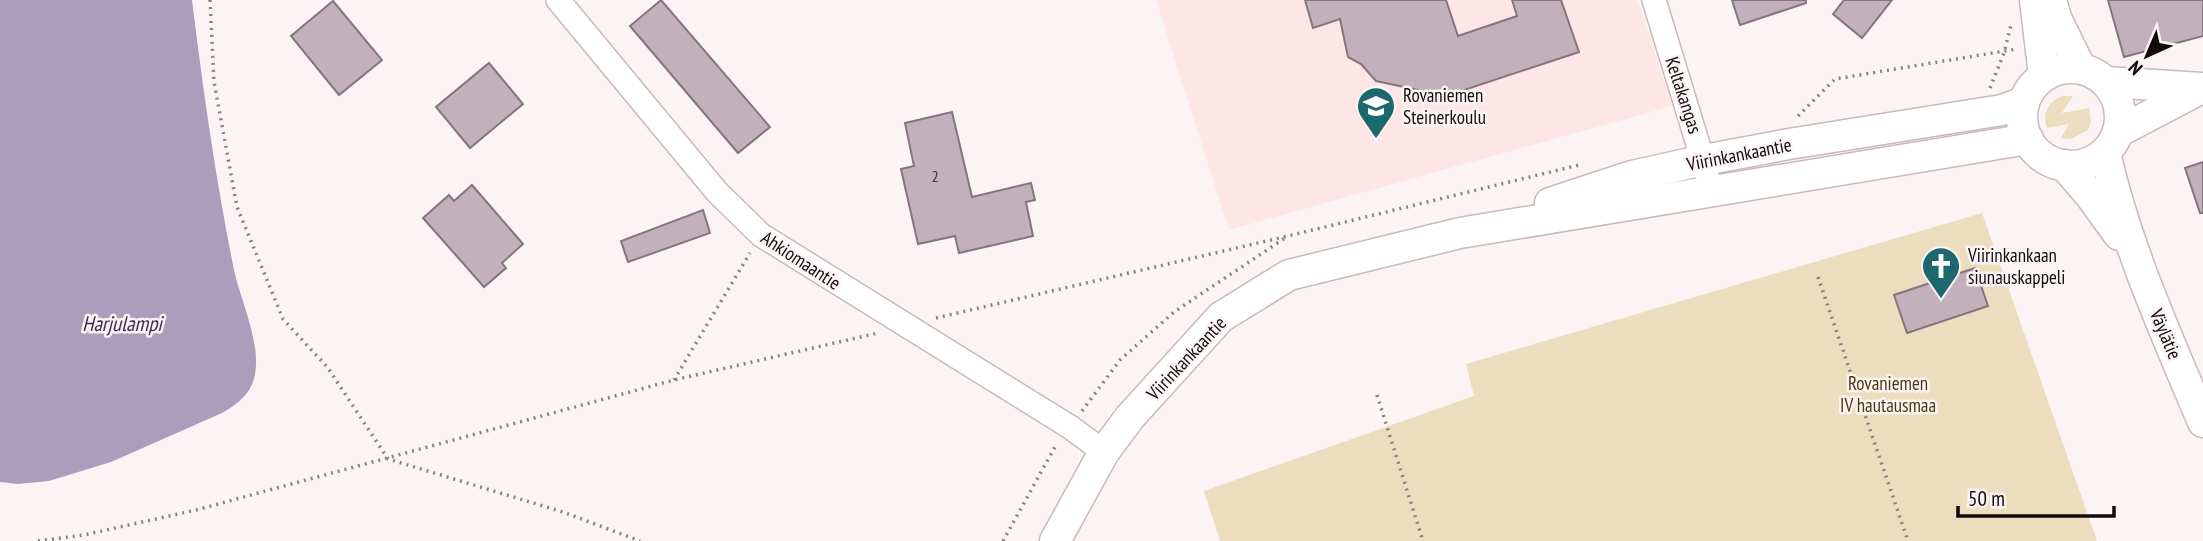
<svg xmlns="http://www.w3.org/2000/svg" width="2203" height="541" font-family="'PT Sans Narrow',sans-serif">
<rect width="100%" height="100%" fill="#fcf4f4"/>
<polygon fill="#ffe6e6" points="1156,0 1638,0 1672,106 1229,230"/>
<g fill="#ebddbd">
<path d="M2062,96h11l-11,17 27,-5 2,14 -3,8 -17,9 -10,-1 8,-14 -22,4c-5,-15 1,-26 15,-32z"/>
<polygon points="1982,213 2097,541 1220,541 1204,491 1474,396 1466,364"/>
</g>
<path fill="#ad9dbd" d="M0,0h192c11,90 24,181 42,270 7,31 27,73 21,104 -3,19 -17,30 -33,39l-111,49 -62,19 -31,3 -18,-2z"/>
<g fill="#c2b1bb" stroke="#85757e" stroke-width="2">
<polygon points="661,0 770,127 738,153 630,26"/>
<polygon points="1305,0 1446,0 1458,36 1517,16 1512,0 1561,0 1579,52 1446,96 1376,81 1361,64 1348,57 1340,19 1313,28"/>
<polygon points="1732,0 1806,0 1806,3 1740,25"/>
<polygon points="1844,0 1892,0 1862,38 1833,14"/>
<polygon points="2108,0 2203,0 2203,36 2124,57"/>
<polygon points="333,1 382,60 339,95 291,36"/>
<polygon points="489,63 523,104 470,148 436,107"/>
<polygon points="952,112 972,197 1031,183 1035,200 1026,202 1033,236 959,253 955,236 918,244 901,169 914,166 905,123"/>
<polygon points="2203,162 2203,213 2200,213 2185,168"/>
<polygon points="472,185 523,244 502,263 506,268 484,287 423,218 449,195 454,201"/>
<polygon points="703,210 710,233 628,262 621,241"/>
<polygon points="1975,268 1988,306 1907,333 1894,295"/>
</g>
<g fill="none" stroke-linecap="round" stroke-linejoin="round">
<defs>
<g id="minor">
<polyline points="558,0 717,192 761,235 1070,427 1104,452"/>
<polyline points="1654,0 1707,174"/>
</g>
<g id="tertiary">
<polyline points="2035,0 2044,76"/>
<polyline points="2051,0 2056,18 2081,69"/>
<circle cx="2071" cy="117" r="49"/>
<polyline points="2106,82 2203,88"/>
<polyline points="2118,132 2200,89"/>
<path d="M2105,153c21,93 61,181 98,269"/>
<polyline points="2064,165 2090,195 2119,235"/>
<polyline points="1550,203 1632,176 1704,160 1789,144 2002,110 2024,102"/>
<polyline points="1055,541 1104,452 1130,417 1221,317 1289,275 1460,233 2028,139"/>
</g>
</defs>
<use href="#minor" stroke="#cdb8b8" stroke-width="26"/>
<use href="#tertiary" stroke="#cdb8b8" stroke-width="33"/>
<g stroke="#898282" stroke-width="3.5" stroke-dasharray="2 5" stroke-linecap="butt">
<polyline points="210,0 214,82 237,207 283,319 328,368 388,459 563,512 640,541"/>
<polyline points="1990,88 2004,53 2011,25"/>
<polyline points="1798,116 1835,79 2017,49"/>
<polyline points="1818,277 1908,541"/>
<polyline points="936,318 1288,236 1579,165"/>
<polyline points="674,380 750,253"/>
<polyline points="1377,395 1423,541"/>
<polyline points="1082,411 1120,360 1174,312 1285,238"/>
<polyline points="38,541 84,535 196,510 674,380 878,333"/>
<polyline points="1003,541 1056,445"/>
</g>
<use href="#minor" stroke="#fff" stroke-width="23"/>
<use href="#tertiary" stroke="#fff" stroke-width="30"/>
</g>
<defs>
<symbol id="school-pin" viewBox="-11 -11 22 30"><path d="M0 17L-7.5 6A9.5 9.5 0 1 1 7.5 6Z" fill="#1c686e" stroke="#fcf4f4"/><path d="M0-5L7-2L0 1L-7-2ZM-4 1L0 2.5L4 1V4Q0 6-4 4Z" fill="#fff"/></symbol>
<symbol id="church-pin" viewBox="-11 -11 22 30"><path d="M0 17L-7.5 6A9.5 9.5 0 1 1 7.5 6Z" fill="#1c686e" stroke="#fcf4f4"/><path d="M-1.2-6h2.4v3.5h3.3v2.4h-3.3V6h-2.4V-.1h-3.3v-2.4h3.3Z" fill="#fff"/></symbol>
</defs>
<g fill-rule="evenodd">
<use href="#school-pin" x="1354" y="84" width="44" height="60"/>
<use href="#church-pin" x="1919" y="244" width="44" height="60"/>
</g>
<g text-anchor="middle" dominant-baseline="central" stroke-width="5" stroke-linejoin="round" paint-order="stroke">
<g font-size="16" fill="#3e3437">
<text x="935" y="176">2</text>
</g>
<g font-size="19" fill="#120b0b" stroke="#fcf4f4" text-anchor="start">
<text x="1403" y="95">Rovaniemen<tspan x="1403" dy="22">Steinerkoulu</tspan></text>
<text x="1968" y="255">Viirinkankaan<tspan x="1968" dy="22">siunauskappeli</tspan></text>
</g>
<g font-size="19" fill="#120b0b" stroke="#fcf4f4">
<text transform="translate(1684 95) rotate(72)">Keltakangas</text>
<text transform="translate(1739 154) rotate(-11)">Viirinkankaantie</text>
<text transform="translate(801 260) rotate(33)">Ahkiomaantie</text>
<text transform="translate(2166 334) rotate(67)">Väylätie</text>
<text transform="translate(1186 358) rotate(-47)">Viirinkankaantie</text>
</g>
<g font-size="19" fill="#4a390d" stroke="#fcf4f4">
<text x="1888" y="383">Rovaniemen<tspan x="1888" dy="22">IV hautausmaa</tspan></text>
</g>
<g font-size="21" font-style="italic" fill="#412954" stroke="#fcf4f4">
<text x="122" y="323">Harjulampi</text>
</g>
</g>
<g transform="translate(2147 56) rotate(224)" stroke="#fcf4f4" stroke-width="5" paint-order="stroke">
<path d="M0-5L12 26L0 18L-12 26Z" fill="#120b0b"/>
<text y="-10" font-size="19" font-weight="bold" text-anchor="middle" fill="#120b0b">N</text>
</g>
<path d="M1958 506v10h156v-10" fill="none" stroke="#120b0b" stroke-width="3.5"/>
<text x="1968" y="506" font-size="21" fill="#120b0b" stroke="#fcf4f4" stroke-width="5" paint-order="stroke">50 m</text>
</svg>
